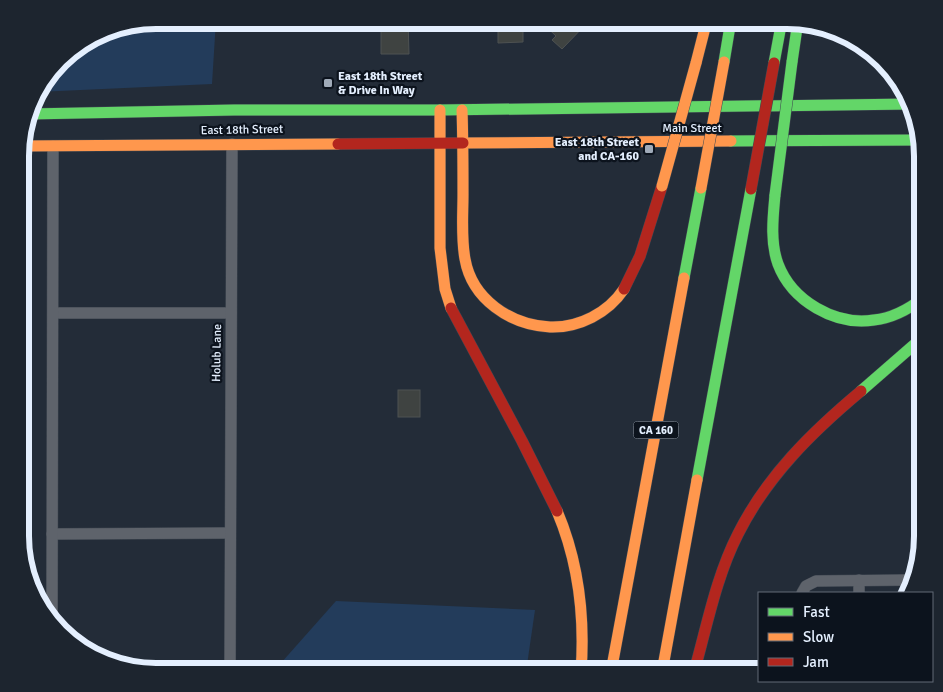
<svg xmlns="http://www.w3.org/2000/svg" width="943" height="692" font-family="Signika,sans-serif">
<rect width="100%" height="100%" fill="#232c38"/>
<g fill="#233c5b">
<polygon points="156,20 216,20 212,84 37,92 38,88 66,53 112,27"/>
<polygon points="336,601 535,610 526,672 281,672 281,663"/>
</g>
<g fill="#3f4341" stroke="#4e5252">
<polygon points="381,20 408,20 409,54 381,54"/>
<polygon points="498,20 523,20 523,42 498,43"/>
<polygon points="539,20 590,20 562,49 552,40 556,36"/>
<rect x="398" y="390" width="22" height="27"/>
</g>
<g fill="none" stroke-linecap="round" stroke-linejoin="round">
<defs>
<g id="street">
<polyline points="54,313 231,313"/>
<polyline points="52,534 230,533"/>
<polyline points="859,580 859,593"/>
<polyline points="802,593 806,586 816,581 909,580"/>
<polyline points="52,620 53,146"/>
<polyline points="230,672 232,144"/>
</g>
<g id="fast">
<polyline points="724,62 731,20"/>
<polyline points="792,62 798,21"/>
<polyline points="774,63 782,20"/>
<polyline points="440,110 911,104"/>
<polyline points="29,114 234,110 440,110"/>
<polyline points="731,141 921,140"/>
<path d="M775,195c-2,22 -5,47 3,69 14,37 57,62 96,56 19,-2 35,-11 49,-22"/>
<polyline points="684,278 701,188"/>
<polyline points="861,391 923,337"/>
<polyline points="697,480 751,189"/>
</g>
<g id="slow">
<polyline points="696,63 707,20"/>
<polyline points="440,110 440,248 445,289 451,308"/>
<path d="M462,110c1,28 1,56 1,84 0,21 -2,44 2,65 7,40 45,66 85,68 29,1 58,-14 74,-38"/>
<polyline points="463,143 731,141"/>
<polyline points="21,146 338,144"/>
<path d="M557,511c22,52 28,106 24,161"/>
<polyline points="611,672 684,278"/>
<polyline points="662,672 697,480"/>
</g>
<g id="jam">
<polyline points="338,144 463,143"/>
<polyline points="624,289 640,256 662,186"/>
<polyline points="451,308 522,441 557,511"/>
<path d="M694,672c13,-46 22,-95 44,-138 29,-58 74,-102 123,-143"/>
</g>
</defs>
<use href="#street" stroke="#404852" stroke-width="12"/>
<use href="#fast" stroke="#404852" stroke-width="12"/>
<use href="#slow" stroke="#404852" stroke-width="12"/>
<use href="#jam" stroke="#404852" stroke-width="12"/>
<use href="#street" stroke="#5e636b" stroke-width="11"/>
<use href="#fast" stroke="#63d668" stroke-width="11"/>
<use href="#slow" stroke="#ff974d" stroke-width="11"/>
<use href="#jam" stroke="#b3261e" stroke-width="11"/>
<defs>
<polyline id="fast-bridge" points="775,195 792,62"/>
<g id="slow-bridge">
<polyline points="662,186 696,63"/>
<polyline points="701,188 724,62"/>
</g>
<polyline id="jam-bridge" points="751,189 774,63"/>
</defs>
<use href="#fast-bridge" stroke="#404852" stroke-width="12" stroke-linecap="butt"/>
<use href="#slow-bridge" stroke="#404852" stroke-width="12" stroke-linecap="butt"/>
<use href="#jam-bridge" stroke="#404852" stroke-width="12" stroke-linecap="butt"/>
<use href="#fast-bridge" stroke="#63d668" stroke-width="11"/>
<use href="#slow-bridge" stroke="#ff974d" stroke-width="11"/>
<use href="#jam-bridge" stroke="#b3261e" stroke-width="11"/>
</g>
<g fill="#a0abb9" stroke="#0c131d" stroke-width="2">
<rect x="323" y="78" width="10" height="10" rx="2.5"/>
<rect x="644" y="144" width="10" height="10" rx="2.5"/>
</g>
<g text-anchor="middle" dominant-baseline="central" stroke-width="4.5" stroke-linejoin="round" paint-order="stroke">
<rect fill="#0c131d" stroke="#a3adba" stroke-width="1" x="633.5" y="421.5" width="45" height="17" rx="4"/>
<g font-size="11" font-weight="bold" fill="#e4effe">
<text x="656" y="430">CA 160</text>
</g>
<g font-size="12" font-weight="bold" fill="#e4effe" stroke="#0c131d" text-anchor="start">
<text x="338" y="76">East 18th Street<tspan x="338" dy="14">&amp; Drive In Way</tspan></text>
<text x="639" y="142" text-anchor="end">East 18th Street<tspan x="639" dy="14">and CA-160</tspan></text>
</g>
<g font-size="12" fill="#e4effe" stroke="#0c131d">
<text x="692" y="128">Main Street</text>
<text transform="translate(242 130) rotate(-1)">East 18th Street</text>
<text transform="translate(217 353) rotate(-89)">Holub Lane</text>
</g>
</g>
<path d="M0 0H943V692H0ZM156 29H787A127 127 0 0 1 914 156V536A127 127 0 0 1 787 663H156A127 127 0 0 1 29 536V156A127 127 0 0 1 156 29Z" fill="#1d252f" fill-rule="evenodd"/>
<path fill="none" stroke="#e4effe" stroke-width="6" d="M156 29H787A127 127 0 0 1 914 156V536A127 127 0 0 1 787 663H156A127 127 0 0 1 29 536V156A127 127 0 0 1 156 29Z"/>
<rect x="758" y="592" width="175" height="90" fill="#0c131d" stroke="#626b77"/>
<rect x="768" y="608" width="25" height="8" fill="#63d668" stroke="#626b77"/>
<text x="803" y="617" font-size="15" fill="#e4effe">Fast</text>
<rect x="768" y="633" width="25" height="8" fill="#ff974d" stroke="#626b77"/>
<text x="803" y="642" font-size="15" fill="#e4effe">Slow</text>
<rect x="768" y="658" width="25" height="8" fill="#b3261e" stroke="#626b77"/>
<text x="803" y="667" font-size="15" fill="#e4effe">Jam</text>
</svg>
